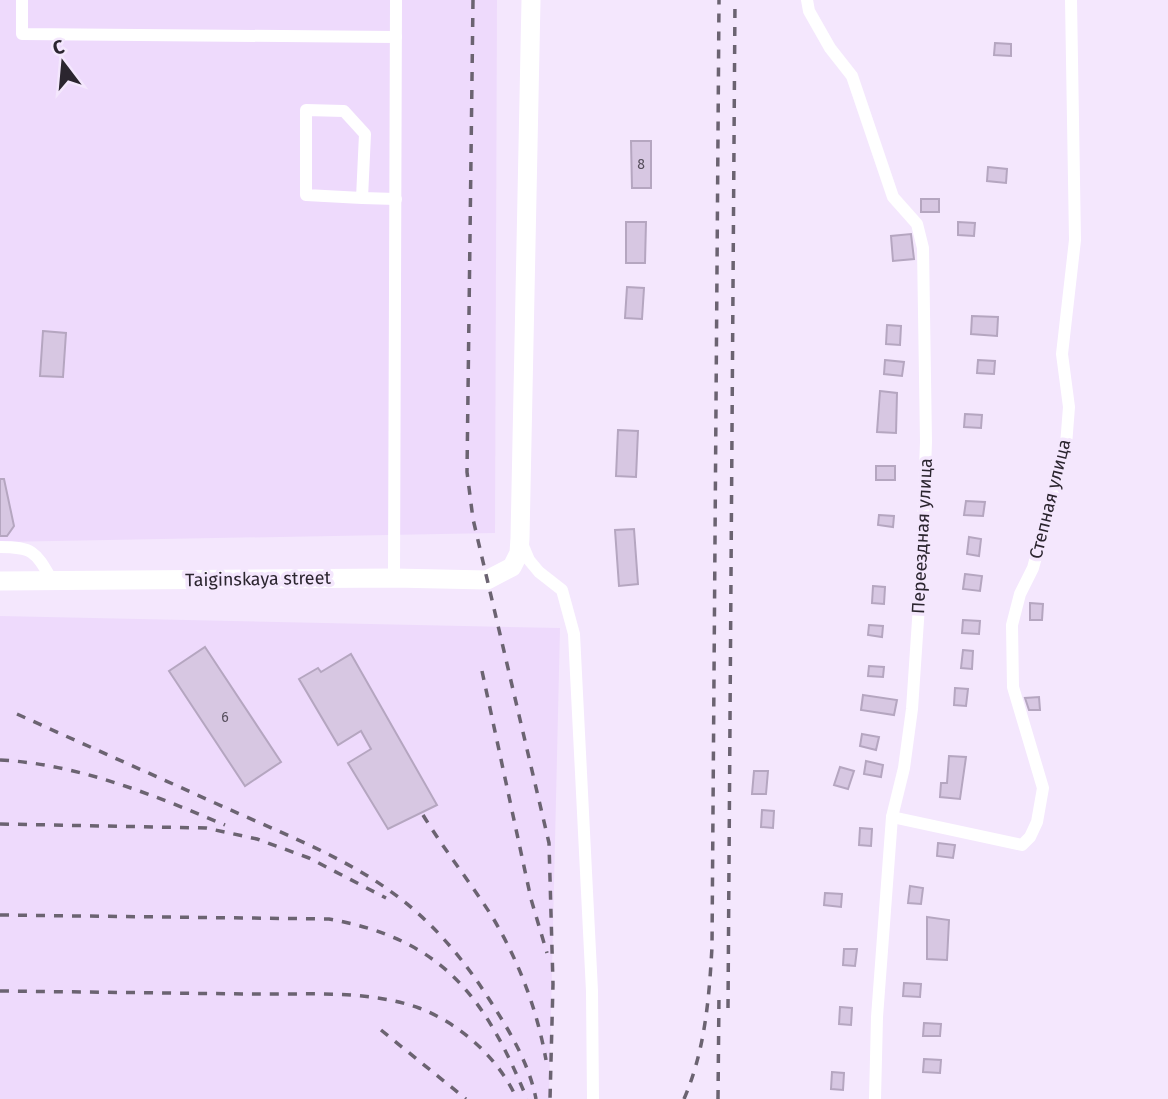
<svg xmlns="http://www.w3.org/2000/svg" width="1168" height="1099" font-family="'Fira Sans',sans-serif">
<rect width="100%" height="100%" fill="#f4e7fd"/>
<g fill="#eedafc">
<polygon points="0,0 497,0 495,533 0,542"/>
<polygon points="0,616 560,628 549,1099 0,1099"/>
</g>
<g fill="#d7c7e2" stroke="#b5a6c0" stroke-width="2">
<polygon points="995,43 1011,44 1011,56 994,55"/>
<polygon points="631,141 651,141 651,188 632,188"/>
<polygon points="988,167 1007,169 1006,183 987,181"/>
<rect x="921" y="199" width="18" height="13"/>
<polygon points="626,222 646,222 645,263 626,263"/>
<polygon points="958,222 975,223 974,236 958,235"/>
<polygon points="911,234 914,259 893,261 891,236"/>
<polygon points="627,287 644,288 642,319 625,318"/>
<polygon points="972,316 998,317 997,336 971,334"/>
<polygon points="887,325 901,326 900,345 886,344"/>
<polygon points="43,331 66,333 63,377 40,376"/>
<polygon points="885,360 904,362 902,376 884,374"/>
<polygon points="978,360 995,361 994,374 977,373"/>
<polygon points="880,391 897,393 896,433 877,432"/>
<polygon points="965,414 982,415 981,428 964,427"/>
<polygon points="618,430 638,431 636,477 616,476"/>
<rect x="876" y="466" width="19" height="14"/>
<polygon points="0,479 4,479 14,526 7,536 0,536"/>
<polygon points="966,501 985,502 983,516 964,515"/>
<polygon points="879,515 894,516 893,527 878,525"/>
<polygon points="634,529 638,584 619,586 615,530"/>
<polygon points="969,537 981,539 979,556 967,554"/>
<polygon points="965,574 982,576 980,591 963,589"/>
<polygon points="873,586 885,587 884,604 872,603"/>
<polygon points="1030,603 1043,604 1042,620 1030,620"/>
<polygon points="963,620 980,621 979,634 962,633"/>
<polygon points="869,625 883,626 882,637 868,635"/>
<polygon points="205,647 281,762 245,786 169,671"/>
<polygon points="963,650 973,651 972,669 961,668"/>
<polygon points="351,654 437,805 388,829 348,763 371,749 361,731 338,745 299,679 318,668 321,672"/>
<polygon points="869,666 884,667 883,677 868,676"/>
<polygon points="955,688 968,689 966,706 954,705"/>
<polygon points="863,695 897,700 894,715 861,710"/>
<polygon points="1039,697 1040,710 1029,710 1025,698"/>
<polygon points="862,734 879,737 876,750 860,746"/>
<polygon points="949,756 966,757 960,799 940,797 941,783 947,783"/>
<polygon points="866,761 883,765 881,777 864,774"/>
<polygon points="840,767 854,771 848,789 834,785"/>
<polygon points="754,771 768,771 766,794 752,794"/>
<polygon points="762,810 774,811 773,828 761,827"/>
<polygon points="860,828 872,829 871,846 859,845"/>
<polygon points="938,843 955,845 953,858 937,856"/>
<polygon points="910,886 923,888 921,904 908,903"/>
<polygon points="825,893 842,894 841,907 824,905"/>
<polygon points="927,917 949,920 947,960 927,959"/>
<polygon points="844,949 857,949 855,966 843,965"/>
<polygon points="904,983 921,984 920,997 903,996"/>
<polygon points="840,1007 852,1008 851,1025 839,1024"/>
<polygon points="924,1023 941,1024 940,1036 923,1036"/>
<polygon points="924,1059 941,1060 940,1073 923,1072"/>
<polygon points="832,1072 844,1073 843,1090 831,1089"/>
</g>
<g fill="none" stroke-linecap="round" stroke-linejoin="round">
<g stroke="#fff" stroke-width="12">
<polyline points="22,0 22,34 396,37"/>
<polyline points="807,0 809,11 830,48 852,76 893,197 917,224 923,248 926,442 921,576 912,709 904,768 892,817 877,1017 875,1099"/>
<polyline points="362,198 306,195 306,110 344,111 365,134 362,198 396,199"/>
<polyline points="521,541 529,560 539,572 562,590 574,634 592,991 593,1099"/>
<path d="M0,547c35,0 36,6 53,35"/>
<polyline points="394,578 396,0"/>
<polyline points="892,817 1022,845 1030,837 1037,822 1043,788 1013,687 1012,625 1020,594 1033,568 1066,445 1069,407 1062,354 1075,240 1071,0"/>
</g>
<polyline stroke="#fff" stroke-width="19" points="0,581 394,578 487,580 512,567 519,553 520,538 531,0"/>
<g stroke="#6b6371" stroke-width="3.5" stroke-dasharray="9 9" stroke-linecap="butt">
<polyline points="473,0 467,472 473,519 549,843 553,984 550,1099"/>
<polyline points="482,671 531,899 547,953"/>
<path d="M17,714c66,30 132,59 198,89 122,55 198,77 274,196 20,31 40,64 47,100"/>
<path d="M0,760c79,4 153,35 225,65"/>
<path d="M423,815c22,36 48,68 70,103 26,44 44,91 53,142"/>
<polyline points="0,824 206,828 257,839 309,858 386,898"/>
<path d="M0,915l329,4c113,20 156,77 198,180"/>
<path d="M0,991c83,1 167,2 250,3 55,1 116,-5 169,14 40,15 78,49 96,87"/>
<polyline points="728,1008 735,0"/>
<polyline points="381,1030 466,1099"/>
<path d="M684,1099c21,-49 25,-99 28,-152l7,-947"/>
<polyline points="718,1099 719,994"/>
</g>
</g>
<g text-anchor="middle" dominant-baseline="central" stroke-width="7" stroke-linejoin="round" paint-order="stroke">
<g font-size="14" fill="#564e5c">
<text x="641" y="164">8</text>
<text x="225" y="717">6</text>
</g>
<g font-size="18" fill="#2b252f" stroke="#f4e7fd">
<text transform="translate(1050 499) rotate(-76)">Степная улица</text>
<text transform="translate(922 536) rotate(-87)">Переездная улица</text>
<text transform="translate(258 579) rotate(-1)">Taiginskaya street</text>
</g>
</g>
<g transform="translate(63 63) rotate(344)" stroke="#f4e7fd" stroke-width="5" paint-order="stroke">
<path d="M0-5L12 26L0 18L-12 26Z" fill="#2b252f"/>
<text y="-10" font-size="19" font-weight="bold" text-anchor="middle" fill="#2b252f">С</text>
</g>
</svg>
